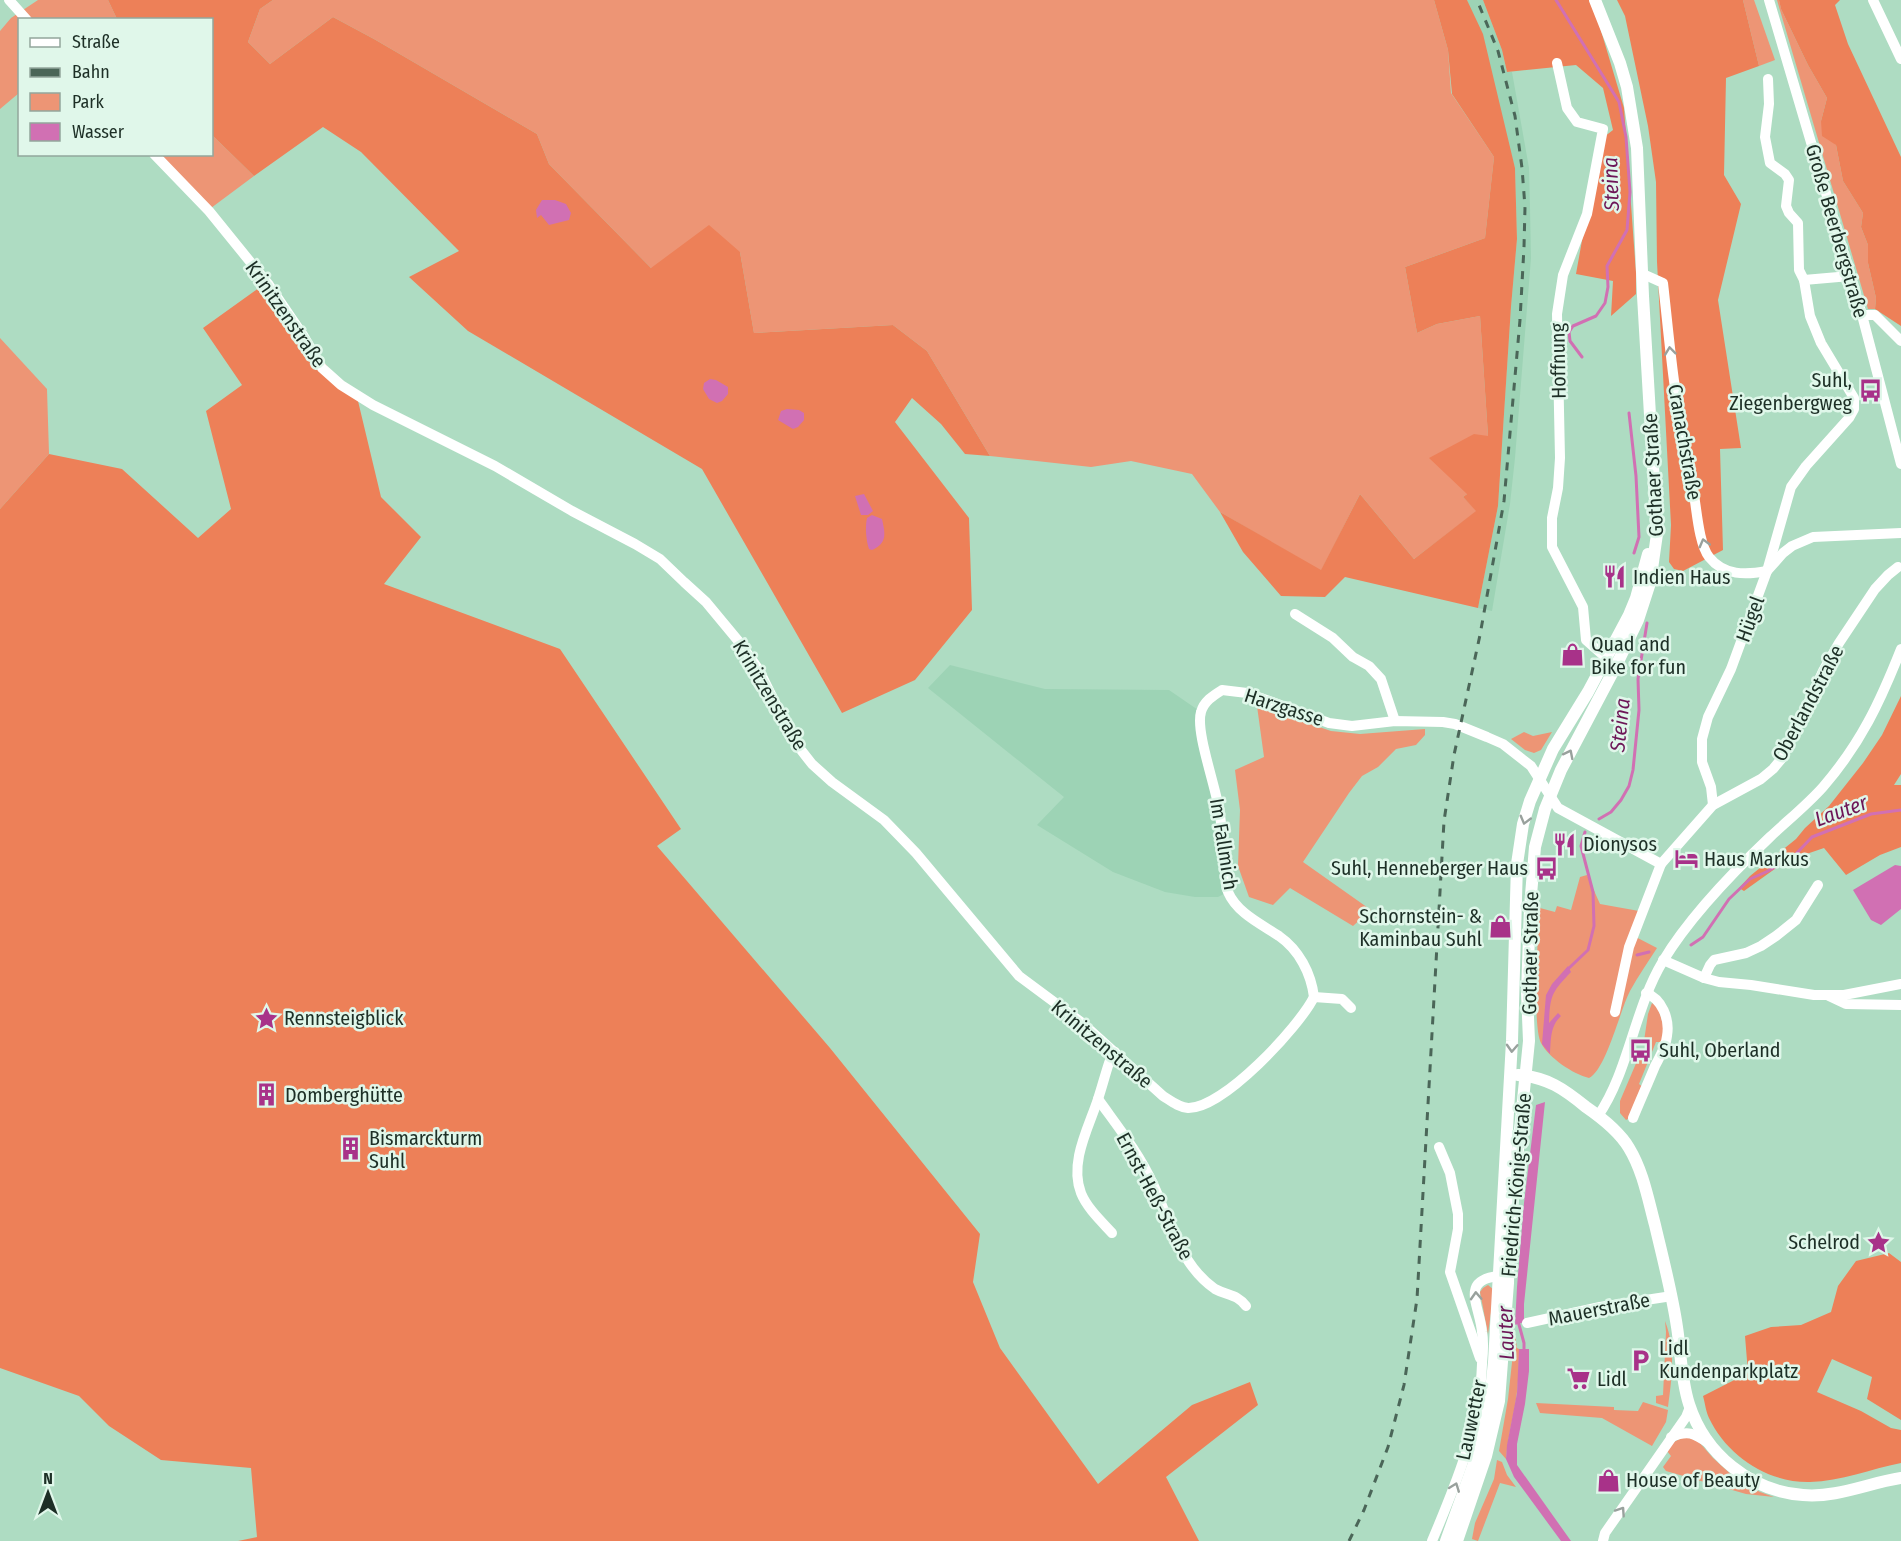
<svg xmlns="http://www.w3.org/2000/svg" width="1901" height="1541" font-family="'Fira Sans Condensed',sans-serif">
<rect width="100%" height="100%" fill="#aedcc2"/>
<g fill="#9dd3b5">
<polygon points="1467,0 1483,0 1502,50 1507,72 1512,72 1529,168 1530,208 1531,258 1515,458 1510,504 1492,611 1478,608 1498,506 1511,307 1517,239 1515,168"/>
<polygon points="950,665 1045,689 1169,690 1201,712 1228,892 1218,897 1195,897 1165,892 1113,872 1037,825 1064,797 928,688"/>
</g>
<g fill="#ed9575">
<polygon points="38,0 108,0 117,19 20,20 19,93 0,109 0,31 11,18"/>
<polygon points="273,0 1434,0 1448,50 1451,93 1494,157 1485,238 1405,267 1417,333 1437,324 1480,316 1488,436 1467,494 1463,497 1477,511 1414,559 1360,494 1321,571 1220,512 1192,474 1131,461 1091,467 990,456 927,351 893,325 754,333 740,252 651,268 549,164 537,134 374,39 333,17 270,64 248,42 260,9"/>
<polygon points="1743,0 1754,0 1775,60 1759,66"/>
<polygon points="1777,0 1779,0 1781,9 1808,65 1827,98 1821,121 1836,145 1843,181 1863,213 1861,227 1868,245 1868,263 1876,298 1875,309 1868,309"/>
<polygon points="212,135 254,176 211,208 161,155 212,154"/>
<polygon points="0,338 47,389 49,454 0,509"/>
<polygon points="1257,706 1331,731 1360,734 1425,729 1425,735 1416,745 1396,749 1378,767 1362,776 1349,793 1303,862 1371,910 1353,926 1290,888 1273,905 1249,897 1238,866 1240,810 1235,770 1264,757"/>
<polygon points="1524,732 1533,736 1552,732 1541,750 1534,753 1525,750 1511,739"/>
<path d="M1587,875l13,29 39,7 -9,23 27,14c-9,14 -19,28 -27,43 -10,19 -24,79 -41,87 -16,-4 -40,-20 -48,-35 -9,-18 -3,-111 -1,-135l15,4 2,-6 14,4 9,-33z"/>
<polygon points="1652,1003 1658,1007 1664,1028 1663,1042 1656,1042 1639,1084 1644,1088 1631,1117 1626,1120 1620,1113 1620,1101 1640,1054 1644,1055 1647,1045 1644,1041 1648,1014"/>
<polygon points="1488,1285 1494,1290 1488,1334 1480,1292 1483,1288"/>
<path d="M1665,1321c11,28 7,57 3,86l-12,-4v-7l7,-1 3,-63z"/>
<path d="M1515,1335l2,13 2,1c0,23 -1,45 -6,67 -3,15 -6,28 -7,43l-7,-8 9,-52z"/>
<polygon points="1643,1402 1668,1410 1666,1422 1652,1446 1602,1418 1540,1413 1536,1403 1614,1407 1614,1410 1638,1411"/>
<polygon points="1685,1436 1699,1442 1713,1458 1735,1478 1760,1492 1774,1497 1746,1494 1666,1471 1663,1467 1671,1456 1667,1451 1674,1442"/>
<polygon points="1497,1460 1502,1462 1507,1475 1516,1487 1500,1483 1478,1541 1472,1539 1475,1523 1494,1479"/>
</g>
<g fill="#ed8058">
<polygon points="108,0 273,0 260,9 248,42 270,64 333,17 374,39 537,134 549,164 651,268 709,225 740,252 754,333 893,325 927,351 990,456 965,454 941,424 912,398 895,422 969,518 972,610 915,680 842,713 702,469 468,331 409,277 459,251 361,152 323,127 254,176 212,135 212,20 117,19"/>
<polygon points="1434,0 1467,0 1483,34 1515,168 1517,239 1511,307 1498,506 1478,608 1345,577 1325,597 1281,596 1243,552 1220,512 1321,570 1360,494 1414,559 1476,511 1463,497 1467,494 1429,458 1474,434 1488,436 1480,316 1437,324 1417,333 1405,267 1485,238 1494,157 1452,94 1448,50"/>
<polygon points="1483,0 1589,0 1599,24 1624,108 1636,273 1636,294 1611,316 1613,281 1576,274 1600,140 1613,130 1603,88 1576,65 1507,72 1502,50"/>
<polygon points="1617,0 1743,0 1759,66 1726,78 1724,175 1741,204 1718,300 1741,448 1720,449 1723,550 1683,571 1674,569 1669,562 1671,525 1657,262 1656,182 1648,126 1625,16"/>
<polygon points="1779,0 1840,0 1835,5 1848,44 1901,157 1901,326 1875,309 1876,298 1868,263 1868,245 1861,227 1863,213 1843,181 1836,145 1822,136 1821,121 1827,98 1808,65 1781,9"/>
<polygon points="263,285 294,329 358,401 381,497 421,537 384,584 560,649 681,829 657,846 830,1048 980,1234 973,1282 1000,1348 1098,1484 1192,1405 1250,1382 1258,1405 1166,1477 1199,1541 238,1541 257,1537 251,1468 161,1460 109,1426 79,1396 0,1368 0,509 49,454 122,469 198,538 231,509 206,411 242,385 203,328"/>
<polygon points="1901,696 1901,774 1894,785 1901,785 1901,847 1880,855 1846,875 1824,848 1786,861 1744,891 1739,888 1750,876 1796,839 1805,828 1829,806 1863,763 1882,735"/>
<path d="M1889,1253l12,9v158l-34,-21 5,-22 -40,-18 -15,33 44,19 30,17 10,2v33c-30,6 -60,18 -91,19 -42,1 -83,-26 -101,-64 -3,-6 -4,-15 -6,-22l45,-23 -3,-37 26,-9 30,-2 30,-13 7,-26 18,-25z"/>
</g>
<g fill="#d170b3">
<polygon points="542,200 555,200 566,204 571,213 569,220 549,225 541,215 537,218 536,210"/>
<polygon points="710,379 716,380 728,387 728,394 722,401 717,403 709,399 703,389 704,383"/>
<polygon points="787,409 799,410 804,413 804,420 798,427 793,429 778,420 781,411"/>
<polygon points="864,494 873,511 868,515 861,515 855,496"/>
<path d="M872,515l10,4c3,14 6,24 -10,31l-3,-1c-3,-9 -4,-22 -2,-31z"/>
<polygon points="1895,865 1901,866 1901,909 1881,925 1871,920 1853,890"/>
<path d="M1568,966l3,6c-19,20 -21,23 -22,51l9,-10 3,3c-11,10 -10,24 -11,38l-8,-10 4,-49 6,-11z"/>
<polygon points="1545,1102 1524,1304 1524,1322 1515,1325 1517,1287 1524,1203 1536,1105"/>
<polygon points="1519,1349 1529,1349 1529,1371 1525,1404 1517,1444 1517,1465 1571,1541 1561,1541 1514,1477 1506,1459 1507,1445 1517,1393"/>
</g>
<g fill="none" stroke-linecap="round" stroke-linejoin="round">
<g stroke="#d170b3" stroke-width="3">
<polyline points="1556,0 1619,102 1626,137 1630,192 1627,230 1607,266 1608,287 1605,303 1596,316 1573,326 1569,332 1570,341 1582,357"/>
<polyline points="1629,413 1636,476 1639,537 1634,553"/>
<polyline points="1599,819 1611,812 1621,800 1629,786 1633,770 1639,710 1638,679 1647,623"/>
<polyline points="1691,945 1703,937 1729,899 1750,879 1766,872 1793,857 1812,837 1871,814 1901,810"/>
<polyline points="1637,955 1649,952"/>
<polyline points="1568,969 1588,950 1594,926 1593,892 1581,846 1585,832"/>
<polyline points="1518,1321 1524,1343 1524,1353"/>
</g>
<g stroke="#fff" stroke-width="10">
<polyline points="9,0 27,20"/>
<polyline points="1769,0 1862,315 1901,464"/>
<polyline points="1873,0 1901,59"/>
<polyline points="1557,63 1567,108 1577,122 1603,129 1587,214 1563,275 1557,314 1560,458 1558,488 1552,518 1552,547 1583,607 1586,640 1612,663"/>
<path d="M154,154l55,57 60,74 34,50 19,33 19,17 32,20 122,61 77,45 63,33 25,15 24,23 22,20 34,41 19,27 35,71 18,23 20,18 52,38 32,33 103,123 62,46 82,74c8,5 15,11 25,12 35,1 111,-81 126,-111"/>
<path d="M1643,274l20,9c4,35 7,70 12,105 5,36 13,72 19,107 3,17 5,49 15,62 15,19 37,18 58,14"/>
<polyline points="1804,280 1850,276"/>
<polyline points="1862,315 1875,315 1901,341"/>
<polyline points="1767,571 1791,487 1806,466 1849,418 1854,409 1854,398 1821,343 1810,316 1804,280 1799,270 1798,223 1789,213 1786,206 1789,180 1785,174 1770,163 1765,137 1769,104 1768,79"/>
<polyline points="1295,614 1333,638 1353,657 1369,666 1381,679 1395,721"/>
<polyline points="1713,805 1711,787 1702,762 1702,739 1708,717 1731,669 1767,571 1783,553 1792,546 1813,537 1901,533"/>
<polyline points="1663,960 1704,978 1719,982 1751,985 1814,995 1844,995 1901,984"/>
<polyline points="1704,978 1710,965 1714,960 1746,953 1761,946 1776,936 1796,920 1818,885"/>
<polyline points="1829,996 1846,1004 1901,1005"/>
<path d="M1314,997c-3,-24 -15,-47 -35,-61 -18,-12 -42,-23 -51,-44 -2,-4 -2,-10 -2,-14 -3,-21 -3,-42 -6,-63 -3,-26 -25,-83 -19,-103 3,-11 13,-17 21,-22l25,3 82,30 23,3 43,-5 48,1 12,2 32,13 16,7 28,22 27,42 103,56"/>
<polyline points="1314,997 1342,999 1351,1008"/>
<polyline points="1615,1012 1629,947 1661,864 1713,805 1761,779 1773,769 1783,757 1823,671 1839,643 1875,589 1888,575 1898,567"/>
<path d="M1098,1099c20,28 41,54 55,85 12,25 18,52 34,75 7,11 18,23 28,30 13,7 22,5 31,17"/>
<path d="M1598,1116c31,-45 36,-107 65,-155 27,-45 69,-88 107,-124 17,-16 37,-32 53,-50 38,-44 57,-85 78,-138"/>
<path d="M1633,1118c7,-17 15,-35 22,-52 5,-10 11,-19 12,-30 3,-17 -5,-37 -21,-43"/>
<polyline points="1439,1147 1450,1173 1458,1214 1458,1229 1450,1272 1480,1358"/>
<path d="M1112,1233c-11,-12 -25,-25 -31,-40 -12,-31 8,-66 17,-94 4,-12 7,-24 11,-36l6,-11"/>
<polyline points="1527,1323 1600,1307 1672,1296"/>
<path d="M1671,1437c17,-7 23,-4 37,6"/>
<path d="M1432,1541c24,-57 48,-114 50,-177 1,-10 2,-22 0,-32 -2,-26 -23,-52 17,-56"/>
<polyline points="1603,1541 1605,1533 1686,1417 1690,1407"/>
</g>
<g stroke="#fff" stroke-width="12">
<path d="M1518,1075c29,2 46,14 68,32 16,11 33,24 43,41 14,23 19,51 26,77 8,34 17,68 22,102 4,26 4,52 12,77 16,50 61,87 114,91 34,3 65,-12 98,-17"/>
<polyline points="1446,1541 1481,1444 1490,1400 1494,1362 1512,1041 1517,864 1523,824 1530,801 1553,749 1588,692 1629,615 1636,598 1648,554"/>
<polyline points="1457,1541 1486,1456 1499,1401 1508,1283 1509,1238 1529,1041 1527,993 1530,907 1535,847 1545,809 1561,770 1616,666 1638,620 1650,583 1657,534 1643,296 1637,148 1627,87 1620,63 1595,0"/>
</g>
<polyline stroke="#4b6658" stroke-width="3" stroke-dasharray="8 8" stroke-linecap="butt" points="1349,1541 1364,1510 1388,1447 1404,1385 1417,1299 1444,821 1454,755 1480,635 1504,501 1520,320 1524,247 1525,207 1522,168 1515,116 1498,51 1477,0"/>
</g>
<defs><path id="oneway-chevron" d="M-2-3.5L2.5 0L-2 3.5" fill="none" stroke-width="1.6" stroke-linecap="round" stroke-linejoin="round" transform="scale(1.5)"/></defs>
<g stroke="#99a19d">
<use href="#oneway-chevron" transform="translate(1670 351) rotate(-97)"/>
<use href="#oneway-chevron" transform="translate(1704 543) rotate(-105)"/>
<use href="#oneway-chevron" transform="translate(1569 754) rotate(-63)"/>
<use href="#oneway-chevron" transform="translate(1525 820) rotate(105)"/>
<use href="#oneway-chevron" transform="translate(1512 1048) rotate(93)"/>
<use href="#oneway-chevron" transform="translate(1476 1296) rotate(-93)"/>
<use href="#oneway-chevron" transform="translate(1455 1487) rotate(-69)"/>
<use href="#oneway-chevron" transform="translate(1621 1511) rotate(-56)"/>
</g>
<defs>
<symbol id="bus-bare" viewBox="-9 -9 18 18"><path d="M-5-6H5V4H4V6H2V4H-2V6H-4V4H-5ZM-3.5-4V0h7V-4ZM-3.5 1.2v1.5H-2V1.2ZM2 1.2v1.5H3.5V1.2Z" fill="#a83289" stroke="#e0f7ea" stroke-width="2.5" paint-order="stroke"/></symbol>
<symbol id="restaurant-bare" viewBox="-9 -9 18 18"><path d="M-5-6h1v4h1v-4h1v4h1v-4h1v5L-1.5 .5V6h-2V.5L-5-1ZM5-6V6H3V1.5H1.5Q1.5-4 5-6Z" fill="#a83289" stroke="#e0f7ea" stroke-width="2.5" paint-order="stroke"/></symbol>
<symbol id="shop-bare" viewBox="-9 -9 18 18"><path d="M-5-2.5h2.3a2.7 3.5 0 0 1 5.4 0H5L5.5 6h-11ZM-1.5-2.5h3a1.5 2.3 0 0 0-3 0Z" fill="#a83289" stroke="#e0f7ea" stroke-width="2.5" paint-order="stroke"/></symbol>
<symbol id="hotel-bare" viewBox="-9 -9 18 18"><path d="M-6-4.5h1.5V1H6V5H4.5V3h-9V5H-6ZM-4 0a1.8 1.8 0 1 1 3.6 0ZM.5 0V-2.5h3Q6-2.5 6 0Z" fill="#a83289" stroke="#e0f7ea" stroke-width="2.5" paint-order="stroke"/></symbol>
<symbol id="sight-bare" viewBox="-9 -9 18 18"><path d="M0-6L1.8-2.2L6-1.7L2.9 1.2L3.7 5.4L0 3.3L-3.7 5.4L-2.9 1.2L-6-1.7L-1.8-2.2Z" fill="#a83289" stroke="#e0f7ea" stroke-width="2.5" paint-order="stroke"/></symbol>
<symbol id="building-bare" viewBox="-9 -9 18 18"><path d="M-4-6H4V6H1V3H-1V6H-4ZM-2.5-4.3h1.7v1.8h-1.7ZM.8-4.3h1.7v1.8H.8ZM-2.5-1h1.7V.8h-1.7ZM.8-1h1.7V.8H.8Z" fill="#a83289" stroke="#e0f7ea" stroke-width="2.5" paint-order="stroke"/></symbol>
<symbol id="parking-bare" viewBox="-9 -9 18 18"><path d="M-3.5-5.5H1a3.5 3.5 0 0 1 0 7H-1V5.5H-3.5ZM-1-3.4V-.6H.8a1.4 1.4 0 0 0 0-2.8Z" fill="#a83289" stroke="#e0f7ea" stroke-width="2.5" paint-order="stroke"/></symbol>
<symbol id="supermarket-bare" viewBox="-9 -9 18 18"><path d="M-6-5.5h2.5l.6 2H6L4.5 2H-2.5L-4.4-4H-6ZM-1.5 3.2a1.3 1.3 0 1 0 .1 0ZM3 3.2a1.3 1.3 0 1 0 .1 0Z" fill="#a83289" stroke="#e0f7ea" stroke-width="2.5" paint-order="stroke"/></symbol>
</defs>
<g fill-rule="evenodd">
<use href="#bus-bare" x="1854" y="374" width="33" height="33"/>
<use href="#restaurant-bare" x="1598" y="560" width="33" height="33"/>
<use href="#shop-bare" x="1556" y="638" width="33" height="33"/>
<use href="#restaurant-bare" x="1548" y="828" width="33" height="33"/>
<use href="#hotel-bare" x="1670" y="842" width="33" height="33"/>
<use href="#bus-bare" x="1530" y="852" width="33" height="33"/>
<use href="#shop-bare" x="1484" y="910" width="33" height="33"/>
<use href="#sight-bare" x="250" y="1002" width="33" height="33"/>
<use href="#bus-bare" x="1624" y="1034" width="33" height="33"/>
<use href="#building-bare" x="250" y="1078" width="33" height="33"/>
<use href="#building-bare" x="334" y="1132" width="33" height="33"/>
<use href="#sight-bare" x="1862" y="1226" width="33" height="33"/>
<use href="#parking-bare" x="1624" y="1344" width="33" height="33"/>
<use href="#supermarket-bare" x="1562" y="1362" width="33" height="33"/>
<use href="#shop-bare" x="1592" y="1464" width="33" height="33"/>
</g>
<g text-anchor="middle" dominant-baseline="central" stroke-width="5" stroke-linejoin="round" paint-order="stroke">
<g font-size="20" fill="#1d2f26" stroke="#e0f7ea">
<text transform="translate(1837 231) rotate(74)">Große Beerbergstraße</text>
<text transform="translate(286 314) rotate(55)">Krinitzenstraße</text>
<text transform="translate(1558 361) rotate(-91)">Hoffnung</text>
<text transform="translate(1685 442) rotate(80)">Cranachstraße</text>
<text transform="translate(1653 475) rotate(-93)">Gothaer Straße</text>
<text transform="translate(1750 619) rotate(-70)">Hügel</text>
<text transform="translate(770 695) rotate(59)">Krinitzenstraße</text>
<text transform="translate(1808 703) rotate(-62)">Oberlandstraße</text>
<text transform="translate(1284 707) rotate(18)">Harzgasse</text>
<text transform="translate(1224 844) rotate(81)">Im Fallmich</text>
<text transform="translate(1530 953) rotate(-89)">Gothaer Straße</text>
<text transform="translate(1102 1044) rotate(40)">Krinitzenstraße</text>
<text transform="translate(1516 1185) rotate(-85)">Friedrich-König-Straße</text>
<text transform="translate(1155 1196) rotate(62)">Ernst-Heß-Straße</text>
<text transform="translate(1599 1309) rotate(-11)">Mauerstraße</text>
<text transform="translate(1471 1420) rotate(-78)">Lauwetter</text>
</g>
<g font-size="20" fill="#1d2f26" stroke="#e0f7ea" text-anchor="start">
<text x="1852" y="380" text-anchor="end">Suhl,<tspan x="1852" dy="23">Ziegenbergweg</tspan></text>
<text x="1633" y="577">Indien Haus</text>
<text x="1591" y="644">Quad and<tspan x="1591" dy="23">Bike for fun</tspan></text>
<text x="1583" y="844">Dionysos</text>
<text x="1704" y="859">Haus Markus</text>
<text x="1528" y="868" text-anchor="end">Suhl, Henneberger Haus</text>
<text x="1482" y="916" text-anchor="end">Schornstein- &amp;<tspan x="1482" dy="23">Kaminbau Suhl</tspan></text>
<text x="284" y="1018">Rennsteigblick</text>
<text x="1659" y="1050">Suhl, Oberland</text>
<text x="285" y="1095">Domberghütte</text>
<text x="369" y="1138">Bismarckturm<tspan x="369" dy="23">Suhl</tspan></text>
<text x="1860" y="1242" text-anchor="end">Schelrod</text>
<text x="1659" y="1348">Lidl<tspan x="1659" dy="23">Kundenparkplatz</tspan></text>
<text x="1597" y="1379">Lidl</text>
<text x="1626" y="1480">House of Beauty</text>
</g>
<g font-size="21" font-style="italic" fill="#6d1657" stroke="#e0f7ea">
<text transform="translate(1611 184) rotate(-92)">Steina</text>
<text transform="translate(1620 725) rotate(-84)">Steina</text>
<text transform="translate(1841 811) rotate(-20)">Lauter</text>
<text transform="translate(1506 1333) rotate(-92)">Lauter</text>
</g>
</g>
<rect x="18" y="18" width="195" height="138" fill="#e0f7ea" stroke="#92a79c" stroke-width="1.5"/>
<rect x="30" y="38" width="30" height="9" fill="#ffffff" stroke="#92a79c" stroke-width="1.5"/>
<text x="72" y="48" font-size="18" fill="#1d2f26">Straße</text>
<rect x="30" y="68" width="30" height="9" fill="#4b6658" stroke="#92a79c" stroke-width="1.5"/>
<text x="72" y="78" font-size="18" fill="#1d2f26">Bahn</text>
<rect x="30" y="93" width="30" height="18" fill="#ed9575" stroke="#92a79c" stroke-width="1.5"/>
<text x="72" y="108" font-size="18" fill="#1d2f26">Park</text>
<rect x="30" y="123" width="30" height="18" fill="#d170b3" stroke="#92a79c" stroke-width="1.5"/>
<text x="72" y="138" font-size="18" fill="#1d2f26">Wasser</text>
<g transform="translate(48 1493)" stroke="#e0f7ea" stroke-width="4.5" paint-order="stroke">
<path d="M0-4.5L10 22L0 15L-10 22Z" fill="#1d2f26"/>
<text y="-9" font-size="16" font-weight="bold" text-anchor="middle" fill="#1d2f26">N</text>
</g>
</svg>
